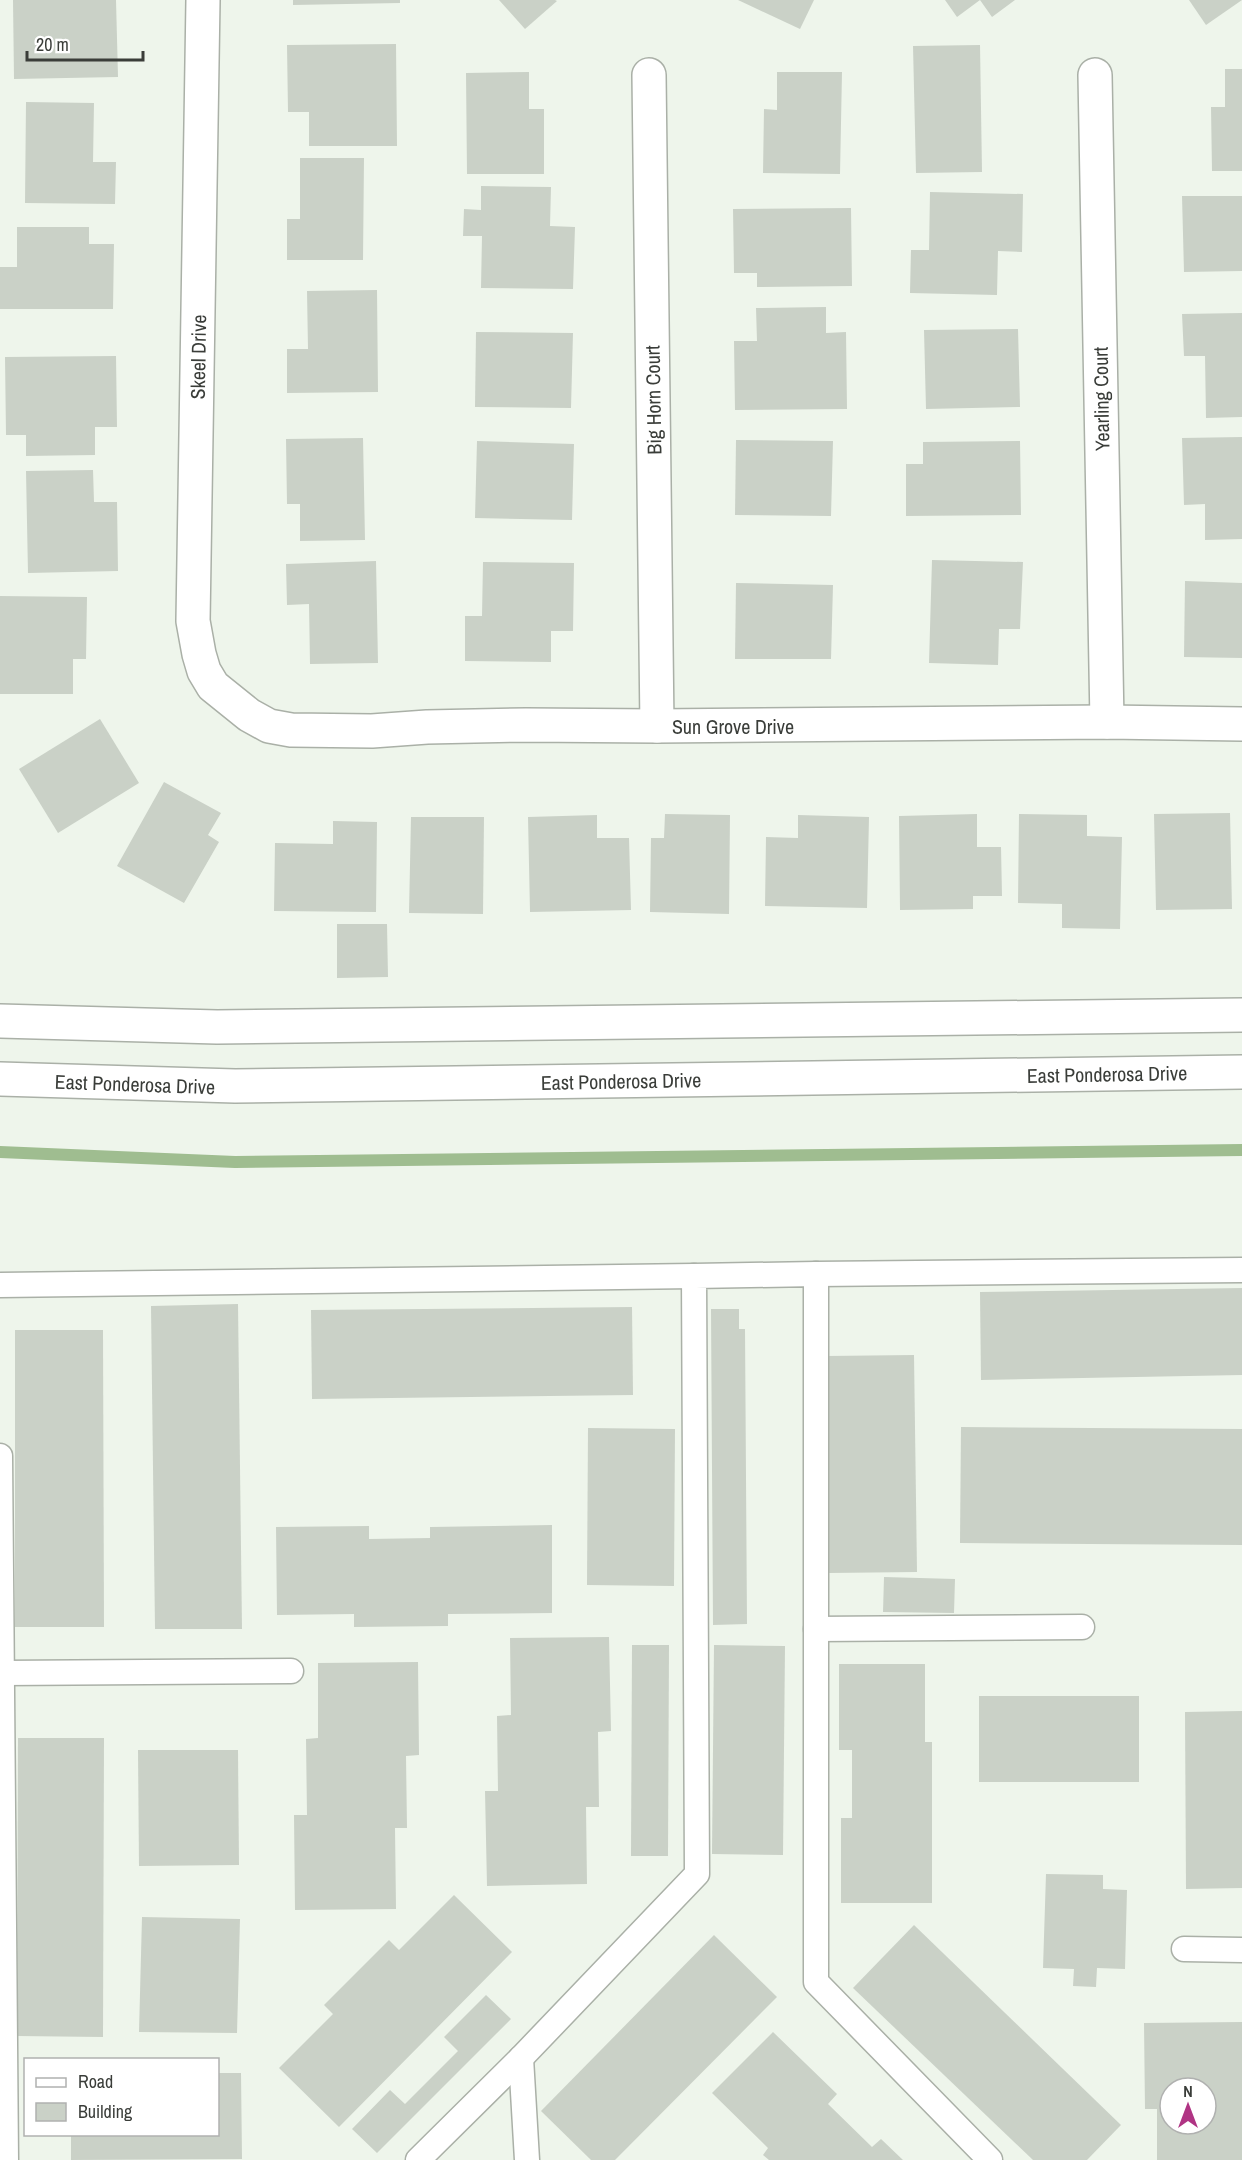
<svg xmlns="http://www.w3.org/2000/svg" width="1242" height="2160" font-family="'Archivo Narrow',sans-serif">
<rect width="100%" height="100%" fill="#eef5eb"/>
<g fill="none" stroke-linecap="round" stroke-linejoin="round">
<polyline stroke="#9fbd90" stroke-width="12" points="0,1152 235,1162 1242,1150"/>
</g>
<g fill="#cad1c7" fill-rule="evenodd">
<polygon points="13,0 116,0 118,77 14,79"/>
<polygon points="293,0 400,0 400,3 293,5"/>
<polygon points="499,0 555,0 557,1 525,29"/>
<polygon points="738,0 814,0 800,29"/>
<polygon points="945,0 1015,0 992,17 980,0 957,17"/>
<polygon points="1189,0 1242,0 1206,25"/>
<polygon points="396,44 397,146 309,146 309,112 288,112 287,45"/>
<polygon points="980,45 982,172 916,173 913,46"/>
<polygon points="1225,69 1242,69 1242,171 1212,171 1211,107 1225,107"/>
<polygon points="529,72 529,109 544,109 544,174 467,174 466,73"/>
<polygon points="777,72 842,72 840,174 763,173 764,109 777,110"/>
<polygon points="26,102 94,103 93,162 116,162 115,204 25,203"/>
<polygon points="300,158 364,158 363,260 287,260 287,219 300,219"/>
<polygon points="481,186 551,187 550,226 575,227 573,289 481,288 482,236 463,236 464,209 481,210"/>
<polygon points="930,192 1023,194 1022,252 998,251 997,295 910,293 911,250 929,250"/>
<polygon points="1182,196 1242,196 1242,271 1184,272"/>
<polygon points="851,208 852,286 757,287 757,273 734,273 733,209"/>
<polygon points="17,227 89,227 89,244 114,244 113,309 0,309 0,267 17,267"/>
<polygon points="377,290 378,392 287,393 287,349 308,349 307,291"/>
<polygon points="826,307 826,333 846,332 847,409 735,410 734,341 757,341 756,308"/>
<polygon points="1242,313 1242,417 1206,418 1205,356 1184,356 1182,314"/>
<polygon points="1018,329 1020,407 926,409 924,330"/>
<polygon points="476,332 573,333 571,408 475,407"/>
<polygon points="116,356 117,427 95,427 95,455 26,456 26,435 6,435 5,357"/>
<polygon points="1242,437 1242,539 1205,540 1205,504 1184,505 1182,438"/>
<polygon points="363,438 365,540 300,541 300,504 287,504 286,439"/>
<polygon points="736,440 833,441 831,516 735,515"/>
<polygon points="477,441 574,444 572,520 475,518"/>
<polygon points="1020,441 1021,515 906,516 906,464 923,464 923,442"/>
<polygon points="93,470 94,502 117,502 118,571 28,573 26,471"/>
<polygon points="932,560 1023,562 1020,629 999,629 998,665 929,663"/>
<polygon points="376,561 378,663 310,664 309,604 287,605 286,564"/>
<polygon points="483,562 574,563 573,631 551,631 551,662 465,661 465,616 482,616"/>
<polygon points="1185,581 1242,583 1242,658 1184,657"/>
<polygon points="736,583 833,585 831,659 735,659"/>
<polygon points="0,596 87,597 86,659 73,659 73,694 0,694"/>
<polygon points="100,719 139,783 58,833 19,769"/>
<polygon points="164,782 221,813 208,835 219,842 184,903 117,866"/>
<polygon points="1230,813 1232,909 1156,910 1154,814"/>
<polygon points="665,814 730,815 729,914 650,912 651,838 664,838"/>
<polygon points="977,814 977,847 1001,847 1002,896 973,896 973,909 900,910 899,816"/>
<polygon points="1019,814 1087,815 1087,836 1122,837 1120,929 1062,928 1062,904 1018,903"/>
<polygon points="597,815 597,838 629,838 631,910 530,912 528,817"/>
<polygon points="798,815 869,817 867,908 765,906 766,837 798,838"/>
<polygon points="411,817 484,817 483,914 409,913"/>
<polygon points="333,821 377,822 376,912 274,911 275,843 333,844"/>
<polygon points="337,924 387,924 388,977 337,978"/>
<polygon points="1242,1288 1242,1375 981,1380 980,1292"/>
<polygon points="238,1304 242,1629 155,1629 151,1306"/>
<polygon points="632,1307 633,1395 312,1399 311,1310"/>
<polygon points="711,1309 739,1309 739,1329 745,1329 747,1624 713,1625"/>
<polygon points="15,1330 103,1330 104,1627 15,1627"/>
<polygon points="914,1355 917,1572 829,1573 827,1356"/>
<polygon points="961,1427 1242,1429 1242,1545 960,1543"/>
<polygon points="588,1428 675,1429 674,1586 587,1585"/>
<polygon points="552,1525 552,1613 448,1614 448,1626 354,1627 354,1614 277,1615 276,1527 369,1526 369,1539 430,1538 430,1527"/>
<polygon points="884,1577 955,1579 954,1613 883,1612"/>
<polygon points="609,1637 611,1731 598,1732 599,1807 586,1807 587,1884 487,1886 485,1791 498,1791 497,1716 511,1715 510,1638"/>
<polygon points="632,1645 669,1645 668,1856 631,1856"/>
<polygon points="714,1645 785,1646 783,1855 712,1854"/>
<polygon points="418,1662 419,1755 406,1756 407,1828 395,1828 396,1909 295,1910 294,1815 307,1815 306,1739 318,1738 318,1663"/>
<polygon points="839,1664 925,1664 925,1742 932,1742 932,1903 841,1903 841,1818 852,1818 852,1750 839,1750"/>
<rect x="979" y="1696" width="160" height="86"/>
<polygon points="1242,1711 1242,1888 1186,1889 1185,1712"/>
<polygon points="18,1738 104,1738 103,2037 17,2036"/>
<polygon points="138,1750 238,1750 239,1865 139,1866"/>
<polygon points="1046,1874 1103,1875 1103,1889 1127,1890 1125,1969 1097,1968 1096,1987 1073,1986 1074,1969 1043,1968"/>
<polygon points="454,1895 512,1952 339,2127 279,2068 333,2014 324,2005 389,1940 399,1950"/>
<polygon points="142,1917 240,1919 237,2033 139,2032"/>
<polygon points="914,1925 1121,2125 1087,2160 1033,2160 853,1988"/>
<polygon points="714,1935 777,1997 615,2160 591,2160 541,2111"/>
<polygon points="486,1995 511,2019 377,2153 352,2129 390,2090 405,2104 458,2051 444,2037"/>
<path d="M1242,2022v138h-85v-51h-12l-1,-86zM1170,2088h36v36h-36z"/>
<polygon points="773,2032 837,2094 828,2104 872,2147 881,2139 903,2160 769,2160 763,2155 768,2148 712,2093"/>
<polygon points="218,2073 241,2073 242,2159 71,2160 71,2134 218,2134"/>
</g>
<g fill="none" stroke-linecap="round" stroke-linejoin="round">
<defs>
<g id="service">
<polyline points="816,1274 1242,1270"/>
<polyline points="0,1285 694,1276"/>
<polyline points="0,1456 6,2160"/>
<polyline points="816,1629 1082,1627"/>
<polyline points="2,1673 291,1671"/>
<polyline points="1184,1949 1242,1950"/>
<polyline points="521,2058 527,2160"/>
<polyline points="418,2160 521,2058 697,1874 694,1276 816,1274 816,1982 990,2160"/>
</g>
<g id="minor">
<polyline points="203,0 193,621 199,654 204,671 213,686 249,715 269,726 291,730 372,731 427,727 526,725 657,726 1107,722 1242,724"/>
<polyline points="649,75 657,726"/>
<polyline points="1095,75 1107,722"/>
</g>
<g id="secondary">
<polyline points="0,1021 217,1027 1242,1015"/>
<polyline points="0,1079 235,1086 1242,1072"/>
</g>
</defs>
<use href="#service" stroke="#aab0a7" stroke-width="27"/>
<use href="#minor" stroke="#aab0a7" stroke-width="36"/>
<use href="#secondary" stroke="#aab0a7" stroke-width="36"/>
<use href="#service" stroke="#fff" stroke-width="24"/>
<use href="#minor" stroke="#fff" stroke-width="33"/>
<use href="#secondary" stroke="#fff" stroke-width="33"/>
</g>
<g text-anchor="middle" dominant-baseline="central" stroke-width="6" stroke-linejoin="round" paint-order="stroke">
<g font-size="20" fill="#3a3d39" stroke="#fff">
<text transform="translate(198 357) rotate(-89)">Skeel Drive</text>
<text transform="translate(1101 399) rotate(-91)">Yearling Court</text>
<text transform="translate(653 400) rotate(-91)">Big Horn Court</text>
<text x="733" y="726">Sun Grove Drive</text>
<text transform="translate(1107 1074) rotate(-1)">East Ponderosa Drive</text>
<text transform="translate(621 1081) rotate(-1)">East Ponderosa Drive</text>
<text transform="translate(135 1084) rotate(2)">East Ponderosa Drive</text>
</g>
</g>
<rect x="24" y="2058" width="195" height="78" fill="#ffffff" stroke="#b0b1b0" stroke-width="1.5"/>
<rect x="36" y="2078" width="30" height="9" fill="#ffffff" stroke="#b0b1b0" stroke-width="1.5"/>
<text x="78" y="2088" font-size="18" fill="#3a3d39">Road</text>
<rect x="36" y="2103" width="30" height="18" fill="#cad1c7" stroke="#b0b1b0" stroke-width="1.5"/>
<text x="78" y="2118" font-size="18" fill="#3a3d39">Building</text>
<g transform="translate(1188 2106)"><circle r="28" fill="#ffffff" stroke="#b0b1b0" stroke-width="1.5"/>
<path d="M0-4.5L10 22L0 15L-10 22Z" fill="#b03484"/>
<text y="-9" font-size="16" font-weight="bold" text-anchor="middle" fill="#3a3d39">N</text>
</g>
<path d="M27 51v9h116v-9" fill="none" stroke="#3a3d39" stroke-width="3"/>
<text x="36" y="51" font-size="18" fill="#3a3d39" stroke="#ffffff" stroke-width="4.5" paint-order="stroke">20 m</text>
</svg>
